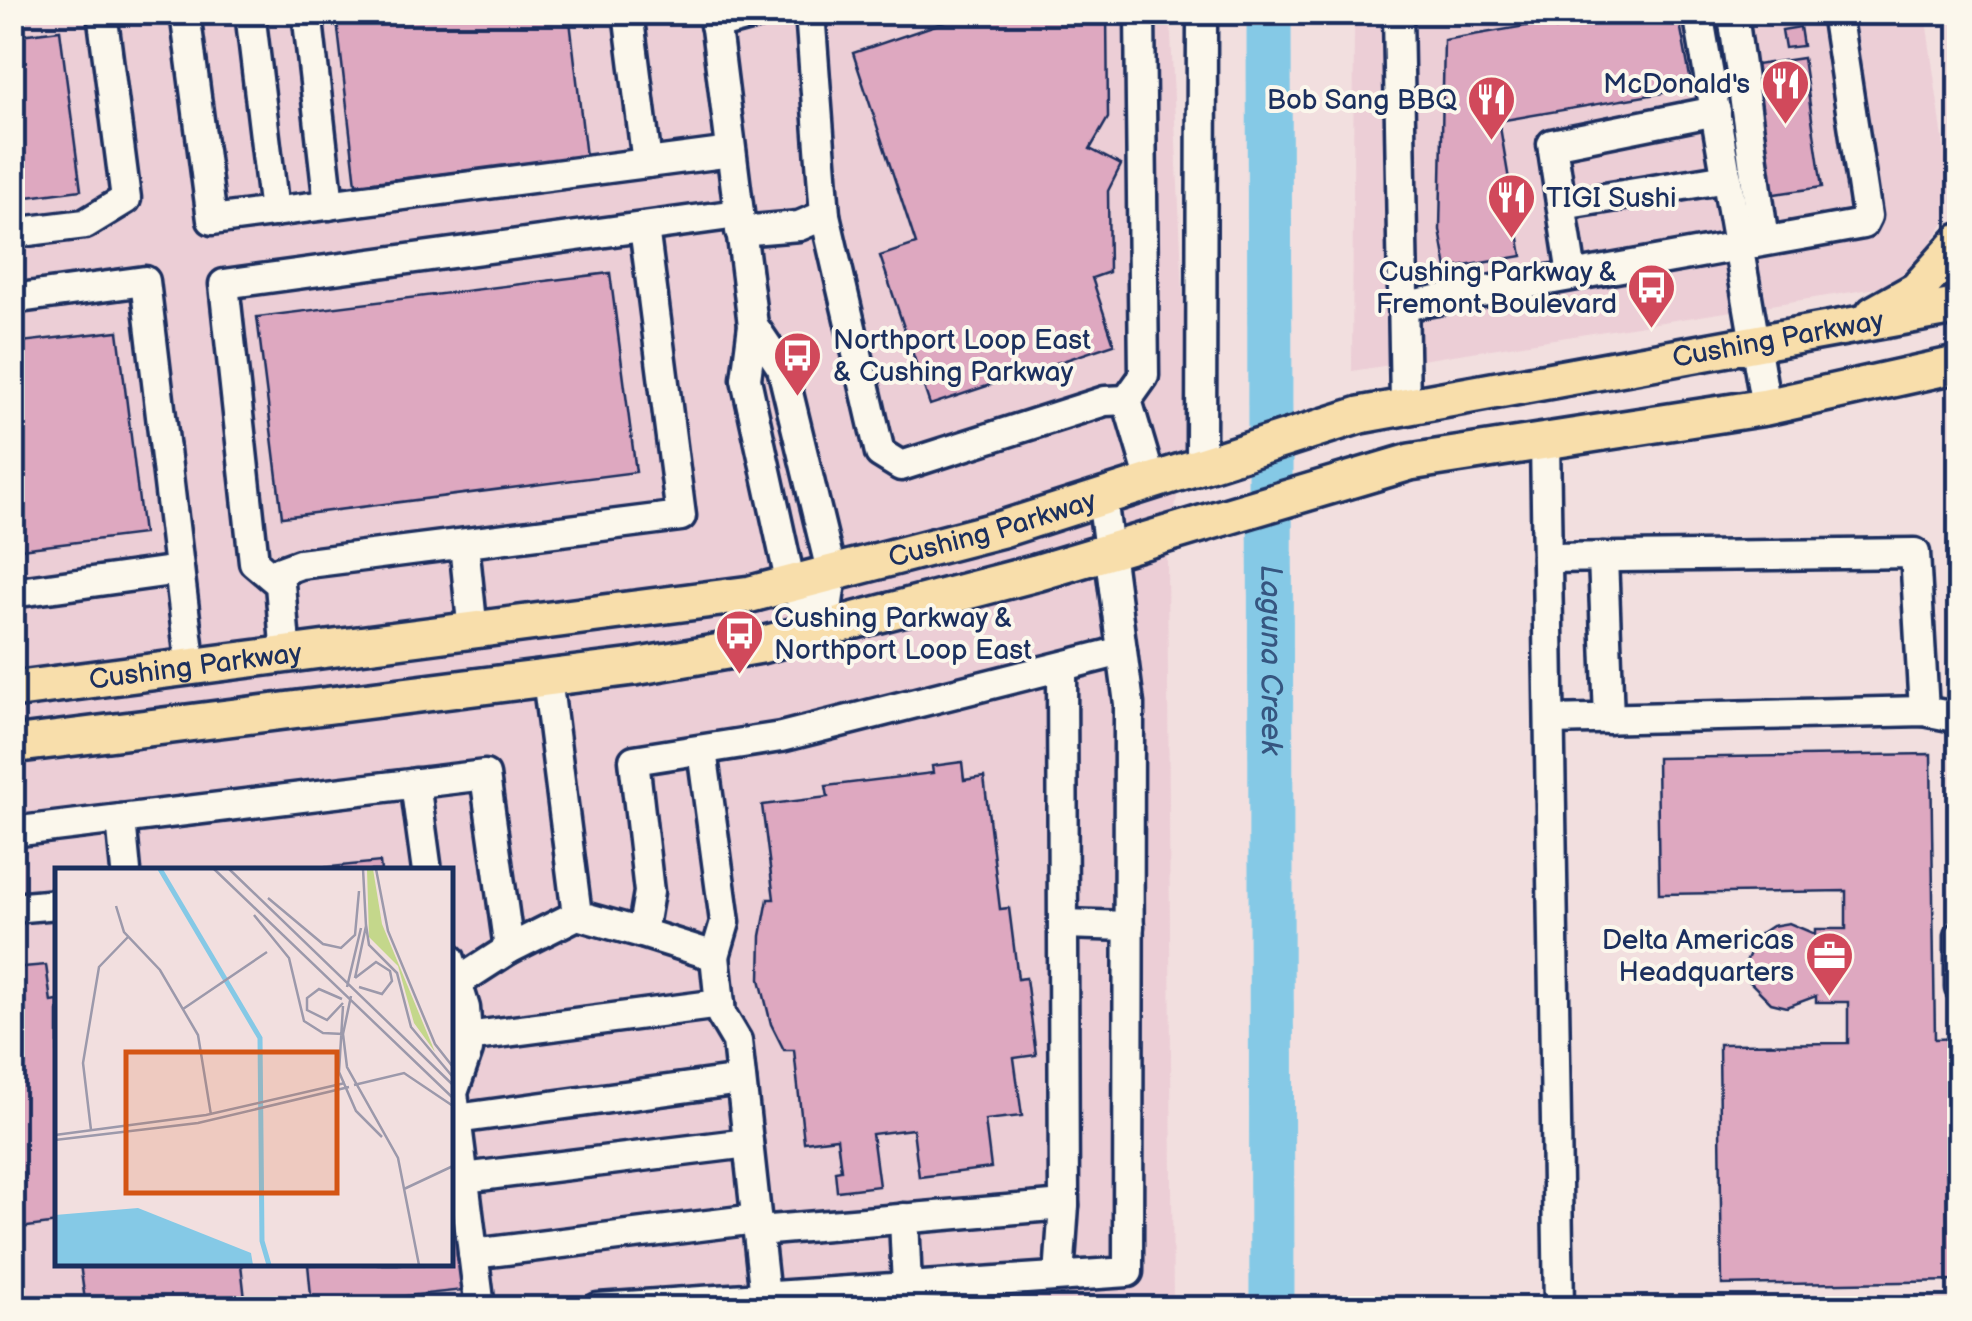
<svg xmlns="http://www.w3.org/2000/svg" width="1972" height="1321" font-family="'Balsamiq Sans',sans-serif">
<rect width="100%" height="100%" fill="#f2dfdf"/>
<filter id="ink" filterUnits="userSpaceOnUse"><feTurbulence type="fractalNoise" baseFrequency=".01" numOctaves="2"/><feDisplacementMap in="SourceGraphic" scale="20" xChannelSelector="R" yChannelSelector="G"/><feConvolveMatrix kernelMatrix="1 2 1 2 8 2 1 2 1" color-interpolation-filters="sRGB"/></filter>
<g filter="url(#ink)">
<g fill="#ecced6" fill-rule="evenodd">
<path d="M12,13h1158l19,409 -22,136 6,750h-1160zM58,871h392v393h-392z"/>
<polygon points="1354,13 1925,13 1950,188 1945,222 1923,254 1890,286 1352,371"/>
</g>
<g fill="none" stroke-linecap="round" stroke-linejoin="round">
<path stroke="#85c9e6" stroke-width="45" id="s1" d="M1269,12l3,1296"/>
</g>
<g fill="#dea8c0" stroke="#1b2f5e" stroke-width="2.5">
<polygon points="336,12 569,12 586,157 356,184"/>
<polygon points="974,12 1107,12 1108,118 1090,149 1121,165 1108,191 1109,272 1092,278 1114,344 930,405 880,256 916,244 853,53"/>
<polygon points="1653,12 1658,22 1679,18 1692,88 1499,121 1522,256 1447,269 1440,230 1444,40 1555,21 1556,29"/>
<polygon points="1800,27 1803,46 1785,48 1782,30"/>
<polygon points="60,30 81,190 12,199 12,36"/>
<polygon points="1803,58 1822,187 1768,195 1749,66"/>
<polygon points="610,273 636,472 282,517 257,317"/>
<polygon points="118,331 143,534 12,550 12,343"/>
<polygon points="1931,754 1935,1039 1960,1038 1960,1281 1722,1285 1719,1044 1848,1043 1848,1002 1816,1002 1816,996 1787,1007 1771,1003 1748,980 1745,964 1758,935 1772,926 1789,923 1815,934 1815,929 1846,929 1846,891 1659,894 1657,758"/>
<polygon points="962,762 964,780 984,777 1000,909 1009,908 1018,979 1026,978 1036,1055 1014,1058 1022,1116 985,1120 991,1168 919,1177 913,1129 872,1134 879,1186 837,1191 835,1171 841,1170 837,1138 804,1142 794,1050 784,1050 771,1024 760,979 761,936 768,899 774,899 762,805 828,797 826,786 933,773 932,766"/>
<polygon points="380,862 381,871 291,871"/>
<polygon points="46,965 51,1002 58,1001 58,1223 12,1229 12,968"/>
<polygon points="451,1196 464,1290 312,1306 308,1264 450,1264"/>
<polygon points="80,1264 241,1264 246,1308 86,1308"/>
</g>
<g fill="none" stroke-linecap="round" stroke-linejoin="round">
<defs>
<g id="minor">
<polyline points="185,12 212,220 731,152"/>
<polyline points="250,12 274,212"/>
<polyline points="307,12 329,205"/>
<polyline points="628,12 647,163"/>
<polyline points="714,12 753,325 746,379 791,585 824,631"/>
<polyline points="810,12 825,215 880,453 901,466 1105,401 1127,400"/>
<polyline points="1140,12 1144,376 1127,400 1151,481"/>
<polyline points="1398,12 1405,405"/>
<polyline points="1698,12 1766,407"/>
<polyline points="1740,12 1734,22 1764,241"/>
<polyline points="715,25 764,12"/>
<polyline points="1562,205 1727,178"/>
<polyline points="740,231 799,226 825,215"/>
<polyline points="12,233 85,224 126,199 102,12"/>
<polyline points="1572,275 1552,144 1716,111"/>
<polyline points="12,299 145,281 191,669"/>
<polyline points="1403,306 1863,224 1867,216 1836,12"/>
<polyline points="753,325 782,368 832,575 824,631"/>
<polyline points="1545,441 1559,1308"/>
<polyline points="1201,465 1202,12"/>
<polyline points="464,544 473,633"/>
<polyline points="1603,557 1609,719"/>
<polyline points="1547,558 1915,553 1924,711"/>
<polyline points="270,575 300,564 681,516 644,227"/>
<polyline points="12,593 179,570"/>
<polyline points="286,657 280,584 254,562 224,284 738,214"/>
<polyline points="1550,720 1924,711 1960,718"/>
<polyline points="415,783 427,871"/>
<polyline points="121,819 126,871"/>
<polyline points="12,832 485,775 509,949 577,915 547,678"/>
<polyline points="12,908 58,904"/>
<polyline points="577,915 642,933 649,892 634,760 781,737 1122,651"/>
<polyline points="1063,924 1129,926"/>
<polyline points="642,933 715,956 725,922 702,750"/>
<polyline points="1960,936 1960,988"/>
<polyline points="715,956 721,1014 737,1041 765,1297"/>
<polyline points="450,959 465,1008 468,1050 453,1093 480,1308"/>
<polyline points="458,982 509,949"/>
<polyline points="467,1037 720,1004"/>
<polyline points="456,1119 741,1080"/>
<polyline points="464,1178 748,1143"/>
<polyline points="904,1218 907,1287"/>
<polyline points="758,1231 1064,1205"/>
<polyline points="473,1254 756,1219"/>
<polyline points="1059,1276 1064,1205 1062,667"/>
<polyline points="598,1308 1128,1272 1129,704 1102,497"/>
</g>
<g id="major">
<polyline points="1874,314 1917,290 1960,242"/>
<path id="s2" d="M12,690l739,-96 251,-65 358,-114 600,-109"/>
<polyline points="12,745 634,667 761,645 1036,573 1410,462 1766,407 1960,364"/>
</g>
</defs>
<use href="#minor" stroke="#1b2f5e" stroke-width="35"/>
<use href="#major" stroke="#1b2f5e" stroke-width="42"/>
<use href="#minor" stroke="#fbf7ec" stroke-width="28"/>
<use href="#major" stroke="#f8deab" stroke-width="35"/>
</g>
</g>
<defs>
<symbol id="restaurant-pin" viewBox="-11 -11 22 30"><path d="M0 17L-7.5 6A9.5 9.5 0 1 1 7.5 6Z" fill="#d1495b" stroke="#fbf7ec"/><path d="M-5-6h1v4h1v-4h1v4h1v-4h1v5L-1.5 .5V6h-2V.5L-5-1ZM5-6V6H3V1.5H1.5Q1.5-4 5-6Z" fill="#fff"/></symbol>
<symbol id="bus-pin" viewBox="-11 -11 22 30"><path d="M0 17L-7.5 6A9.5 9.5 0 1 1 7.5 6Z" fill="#d1495b" stroke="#fbf7ec"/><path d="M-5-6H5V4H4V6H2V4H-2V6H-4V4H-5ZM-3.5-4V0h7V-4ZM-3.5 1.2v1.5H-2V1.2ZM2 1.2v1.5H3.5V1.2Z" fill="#fff"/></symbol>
<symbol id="office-pin" viewBox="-11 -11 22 30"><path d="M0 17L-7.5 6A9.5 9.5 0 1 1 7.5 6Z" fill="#d1495b" stroke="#fbf7ec"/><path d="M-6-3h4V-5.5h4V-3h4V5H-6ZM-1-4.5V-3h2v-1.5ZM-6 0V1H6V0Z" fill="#fff"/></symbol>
</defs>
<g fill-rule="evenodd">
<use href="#restaurant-pin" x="1758" y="56" width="55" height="75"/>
<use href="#restaurant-pin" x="1464" y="72" width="55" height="75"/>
<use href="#restaurant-pin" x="1484" y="170" width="55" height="75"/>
<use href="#bus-pin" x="1624" y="260" width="55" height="75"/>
<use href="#bus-pin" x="770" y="328" width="55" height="75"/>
<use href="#bus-pin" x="712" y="606" width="55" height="75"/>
<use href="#office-pin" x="1802" y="928" width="55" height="75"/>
</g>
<g text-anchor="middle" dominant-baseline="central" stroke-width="8" stroke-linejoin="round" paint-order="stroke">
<g font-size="28" fill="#1b2f5e" stroke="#fbf7ec" text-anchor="end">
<text x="1750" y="84">McDonald's</text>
<text x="1457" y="100">Bob Sang BBQ</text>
<text x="1546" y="198" text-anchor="start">TIGI Sushi</text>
<text x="1617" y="272">Cushing Parkway &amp;<tspan x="1617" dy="32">Fremont Boulevard</tspan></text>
<text x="833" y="340" text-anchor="start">Northport Loop East<tspan x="833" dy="32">&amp; Cushing Parkway</tspan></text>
<text x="774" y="618" text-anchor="start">Cushing Parkway &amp;<tspan x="774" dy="32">Northport Loop East</tspan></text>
<text x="1794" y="940">Delta Americas<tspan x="1794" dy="32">Headquarters</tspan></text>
</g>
<g font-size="28" fill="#1b2f5e" stroke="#fbf7ec">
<text stroke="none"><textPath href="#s2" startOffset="1805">Cushing Parkway</textPath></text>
<text stroke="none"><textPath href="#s2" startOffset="995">Cushing Parkway</textPath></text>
<text stroke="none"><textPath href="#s2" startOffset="185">Cushing Parkway</textPath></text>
</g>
<g font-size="30" font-style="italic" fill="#365680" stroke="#fbf7ec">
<text stroke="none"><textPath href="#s1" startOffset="648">Laguna Creek</textPath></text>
</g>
</g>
<g transform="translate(55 868)">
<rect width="398" height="398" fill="#f2dfdf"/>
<path d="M312,1h6l9,55 53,128 -21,-29 -16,-57 -29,-29z" fill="#c4d78b"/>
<path d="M83,340l113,45 2,12h-198v-50z" fill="#85c9e6"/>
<path fill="none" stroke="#85c9e6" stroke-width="5" d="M105,1l100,169 2,203 7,24"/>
<path fill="none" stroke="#9c99ab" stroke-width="2.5" d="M159,1l239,229M174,1l224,216M321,1l12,62 47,113 18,23M213,30l55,46 18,4 14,-13 4,-44M61,38l8,26 36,38 38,65 13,80M199,47l35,43 15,63 19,12 20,1M311,57l3,20 28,28 14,54 41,49M300,110l11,-52 -3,-57M300,110l21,-16 14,9 2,10 -10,13 -23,-7M292,119l14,-59M296,128l-8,38 4,33 51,91 21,107M287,131l-23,-10 -12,9v12l20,10 16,-17M288,138l-4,66 17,39 26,26M128,141l84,-57M299,217l50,-12 49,33M36,262l-8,-67 16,-96 29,-30M0,267l151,-20 139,-32M0,272l143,-17 151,-36M349,321l49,-23"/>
<path fill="#d45514" fill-opacity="0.15" stroke="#d45514" stroke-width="5" d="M71,184h211v141h-211z"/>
<rect width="398" height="398" fill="none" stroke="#1b2f5e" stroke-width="5"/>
</g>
<rect width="1972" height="1321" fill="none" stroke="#fbf7ec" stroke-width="50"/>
<rect x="25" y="25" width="1922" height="1271" fill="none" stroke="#1b2f5e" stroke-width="4" filter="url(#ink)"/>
</svg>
